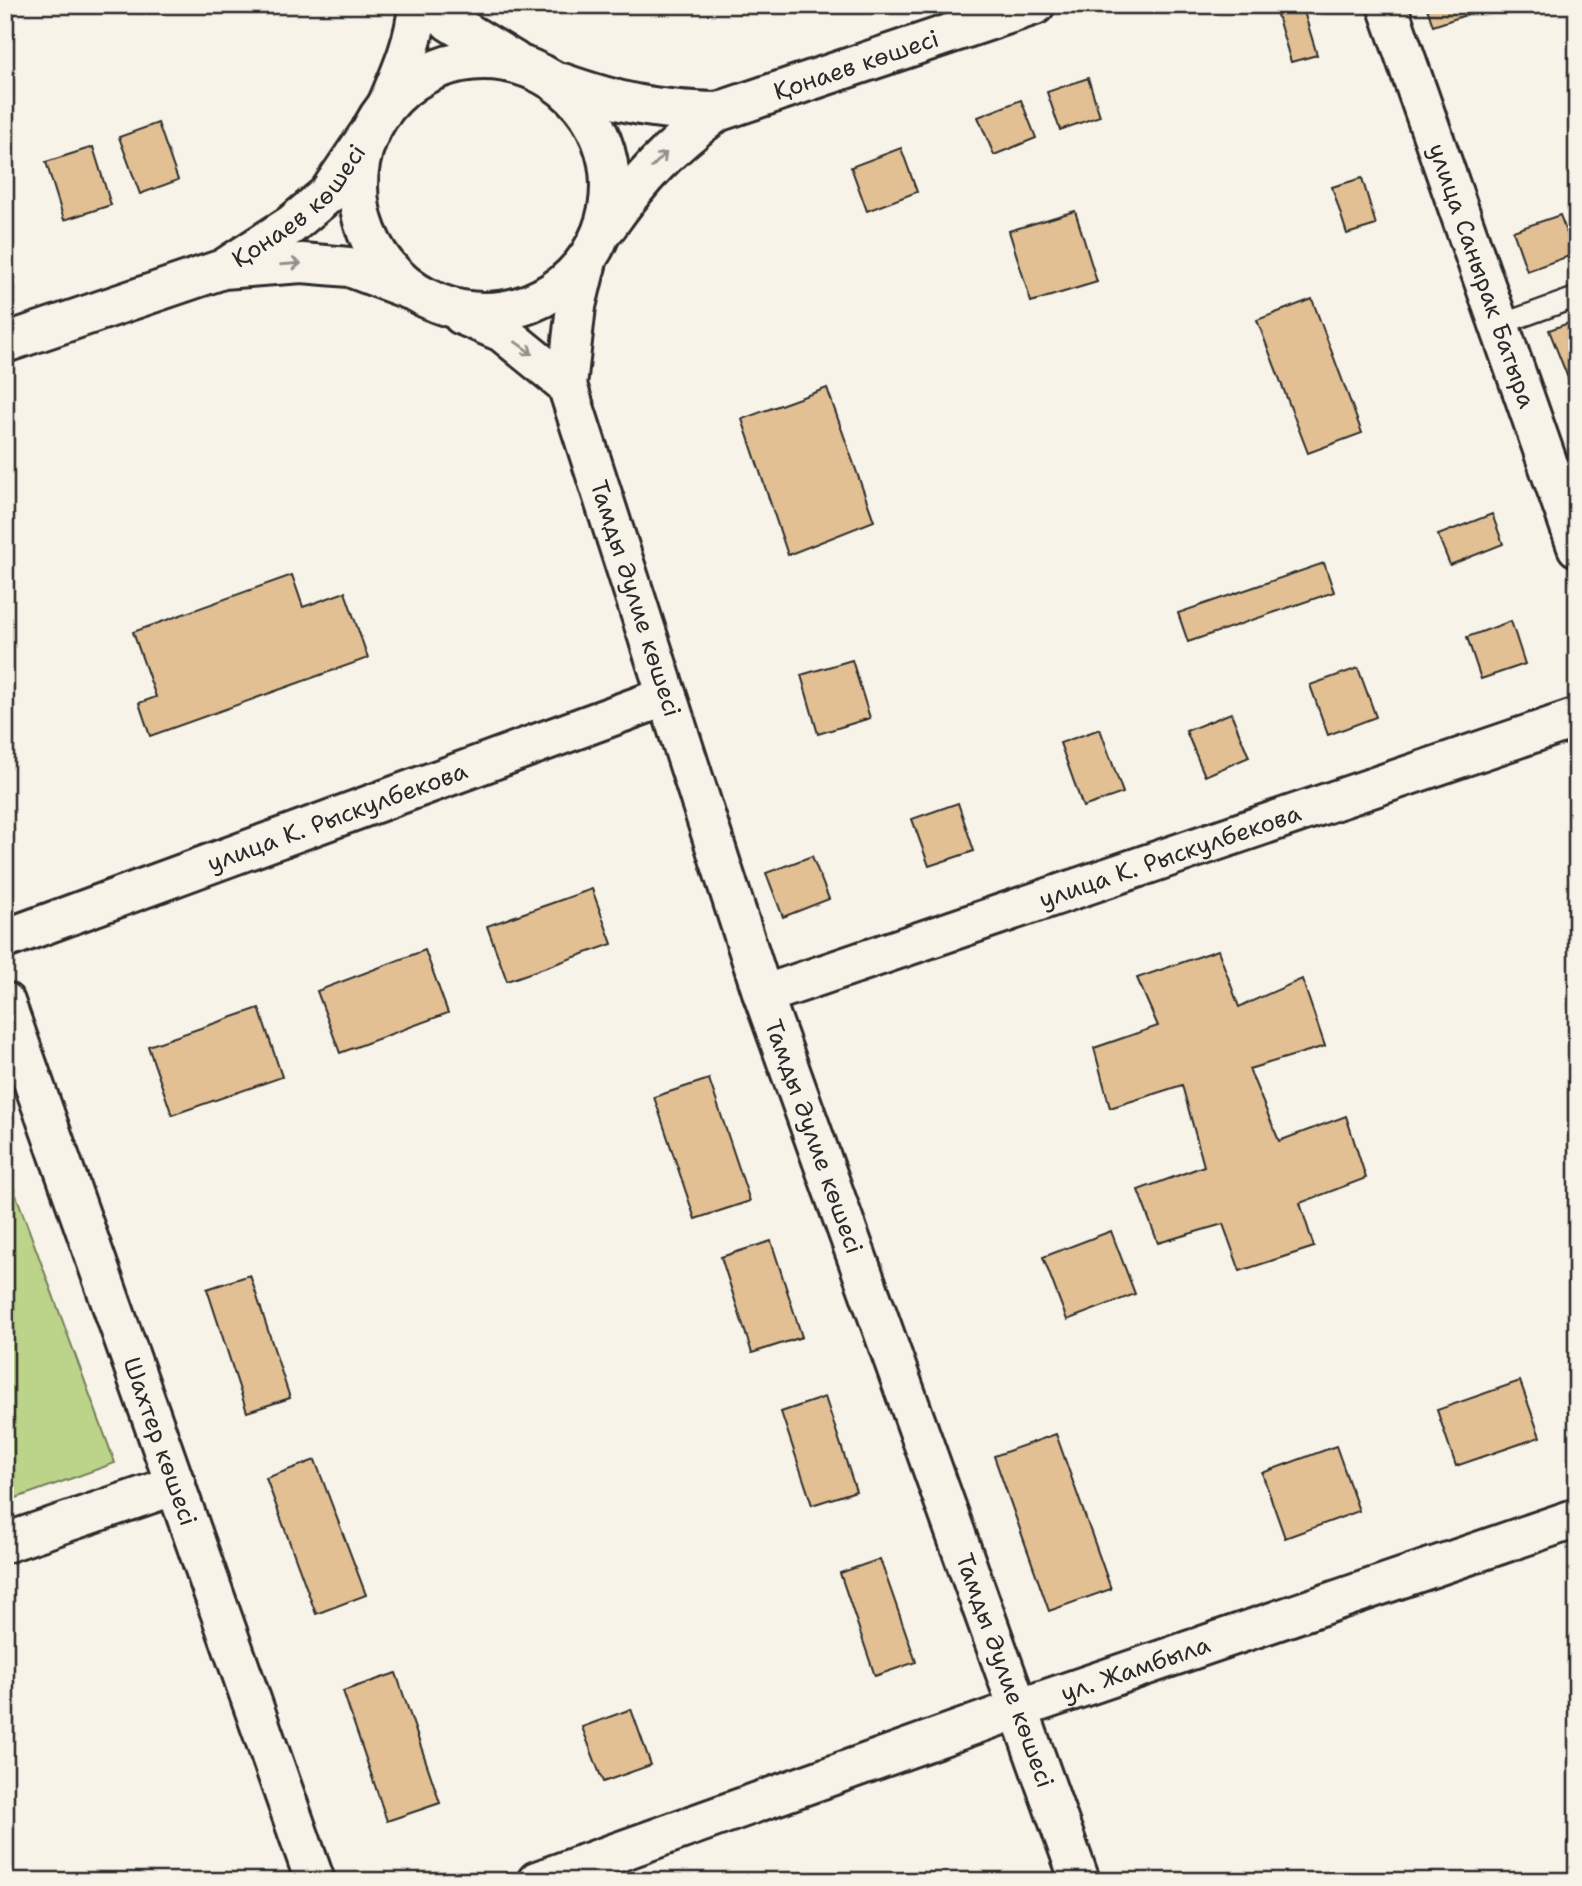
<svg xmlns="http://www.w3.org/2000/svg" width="1582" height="1886" font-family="'Shantell Sans',sans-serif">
<rect width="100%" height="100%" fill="#f7f3e8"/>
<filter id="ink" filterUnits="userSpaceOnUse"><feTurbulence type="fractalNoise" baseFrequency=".0143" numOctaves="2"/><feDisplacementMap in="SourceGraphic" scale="14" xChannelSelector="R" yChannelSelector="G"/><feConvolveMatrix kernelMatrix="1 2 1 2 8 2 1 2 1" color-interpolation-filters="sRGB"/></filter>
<g filter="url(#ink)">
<polygon fill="#bcd38a" stroke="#747f5a" stroke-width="2" points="5,1165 115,1463 5,1502"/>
<g fill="#e2c094" stroke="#2b2b2b" stroke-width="2">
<polygon points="1284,5 1302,5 1317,55 1291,62 1275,8"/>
<polygon points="1426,5 1493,5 1493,6 1433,26"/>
<polygon points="1088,78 1100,116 1060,130 1047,92"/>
<polygon points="1021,100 1036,138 994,155 978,117"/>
<polygon points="158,123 178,180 140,194 119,137"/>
<polygon points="93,147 111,205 64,220 46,162"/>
<polygon points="901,148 917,192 867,211 851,167"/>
<polygon points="1362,178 1376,225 1347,234 1332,187"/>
<polygon points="1075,211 1097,282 1031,302 1009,231"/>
<polygon points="1560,215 1575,254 1527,271 1513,231"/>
<polygon points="1312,299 1362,433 1308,453 1257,320"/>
<polygon points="1577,320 1577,381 1570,383 1549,330"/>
<polygon points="827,388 874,521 788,555 742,419"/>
<polygon points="1492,514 1503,544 1450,565 1438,535"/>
<polygon points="1324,563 1334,592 1188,642 1178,613"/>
<polygon points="292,575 303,607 345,592 368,658 150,736 139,703 156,697 133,632"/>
<polygon points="1511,621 1525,664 1481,679 1467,637"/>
<polygon points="852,660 870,718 818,734 801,675"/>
<polygon points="1358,668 1376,717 1328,735 1310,685"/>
<polygon points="1231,713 1249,757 1205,776 1186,731"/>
<polygon points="1100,729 1123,793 1083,807 1060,743"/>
<polygon points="958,803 974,851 929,866 912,819"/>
<polygon points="812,856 829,899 783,917 766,873"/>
<polygon points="592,889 612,944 507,981 487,926"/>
<polygon points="425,950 448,1013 340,1053 317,991"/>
<polygon points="1218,950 1239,1007 1302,979 1325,1046 1249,1069 1279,1141 1346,1116 1366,1178 1300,1203 1314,1247 1240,1271 1223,1224 1158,1243 1138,1190 1204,1166 1182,1085 1110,1108 1094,1048 1158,1026 1137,978"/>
<polygon points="259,1008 282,1077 172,1115 148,1046"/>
<polygon points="709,1079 750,1201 695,1219 654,1097"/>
<polygon points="1111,1231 1135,1294 1067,1320 1043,1257"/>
<polygon points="771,1241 802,1337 752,1353 721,1257"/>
<polygon points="250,1275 290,1398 247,1412 207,1289"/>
<polygon points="1520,1381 1540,1437 1456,1466 1437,1410"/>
<polygon points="825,1397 856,1491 812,1505 781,1412"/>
<polygon points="1056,1434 1111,1589 1049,1611 994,1456"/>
<polygon points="1336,1446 1359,1511 1285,1538 1262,1473"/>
<polygon points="315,1460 366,1595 316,1614 266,1478"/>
<polygon points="880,1559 916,1662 875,1676 840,1573"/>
<polygon points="396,1673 440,1803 387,1821 343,1691"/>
<polygon points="631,1709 651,1765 603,1782 582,1727"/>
</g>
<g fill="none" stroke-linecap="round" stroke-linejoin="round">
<defs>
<polyline id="lane" points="1499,325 1577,297"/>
<g id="street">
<path id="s1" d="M1387,5l190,542"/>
<path id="s2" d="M228,266l63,-41 37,-31 40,-59"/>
<polyline points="5,343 223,269 302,263 349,267 413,291"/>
<path id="s3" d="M5,939l662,-243"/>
<path id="s4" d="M763,995l814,-277"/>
<path id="s5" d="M5,1002l310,879"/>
<polyline points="5,1543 176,1485"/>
<path id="s6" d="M537,1881l481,-172 559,-191"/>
</g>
<g id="secondary">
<polyline points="433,5 450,22 514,61"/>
<circle cx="484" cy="186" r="126"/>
<path d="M562,83c60,21 92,27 155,29"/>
<path d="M388,103c14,-33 27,-62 30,-98"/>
<path id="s7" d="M607,226c35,-50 61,-77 110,-114l318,-107"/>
<path id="s8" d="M587,261l-11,45 -9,79 196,610 317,886"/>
<polyline points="462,315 502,332 567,385"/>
</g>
</defs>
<use href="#lane" stroke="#2b2b2b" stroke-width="24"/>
<use href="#street" stroke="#2b2b2b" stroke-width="44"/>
<use href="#secondary" stroke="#2b2b2b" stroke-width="44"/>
<use href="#lane" stroke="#f7f3e8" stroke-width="19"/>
<use href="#street" stroke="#f7f3e8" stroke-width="38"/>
<use href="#secondary" stroke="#f7f3e8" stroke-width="38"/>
</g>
<defs><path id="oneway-shaft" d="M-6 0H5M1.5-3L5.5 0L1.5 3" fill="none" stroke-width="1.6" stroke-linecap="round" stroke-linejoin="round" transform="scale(1.75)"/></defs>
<g stroke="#918f8a">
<use href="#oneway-shaft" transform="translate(659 160) rotate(-45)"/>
<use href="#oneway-shaft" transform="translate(291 264) rotate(-4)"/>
<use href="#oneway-shaft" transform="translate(524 348) rotate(36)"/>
</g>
</g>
<g text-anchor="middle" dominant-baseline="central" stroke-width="6" stroke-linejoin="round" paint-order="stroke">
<g font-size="24" fill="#2b2b2b" stroke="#f7f3e8">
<text stroke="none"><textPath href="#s7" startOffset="306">Қонаев көшесі</textPath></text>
<text stroke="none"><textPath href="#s2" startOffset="94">Қонаев көшесі</textPath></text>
<text stroke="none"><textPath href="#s1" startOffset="287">улица Санырак Батыра</textPath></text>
<text stroke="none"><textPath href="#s8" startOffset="350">Тамды Әулие көшесі</textPath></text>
<text stroke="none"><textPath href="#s3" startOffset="354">улица К. Рыскулбекова</textPath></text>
<text stroke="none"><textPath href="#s4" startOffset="430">улица К. Рыскулбекова</textPath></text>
<text stroke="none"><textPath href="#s8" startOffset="917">Тамды Әулие көшесі</textPath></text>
<text stroke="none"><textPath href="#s5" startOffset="466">Шахтер көшесі</textPath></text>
<text stroke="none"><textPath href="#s6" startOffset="635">ул. Жамбыла</textPath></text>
<text stroke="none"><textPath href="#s8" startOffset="1484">Тамды Әулие көшесі</textPath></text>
</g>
</g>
<rect width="1582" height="1886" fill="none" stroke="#f7f3e8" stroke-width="28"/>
<rect x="14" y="14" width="1554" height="1858" fill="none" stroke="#2b2b2b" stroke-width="2.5" filter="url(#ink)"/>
</svg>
